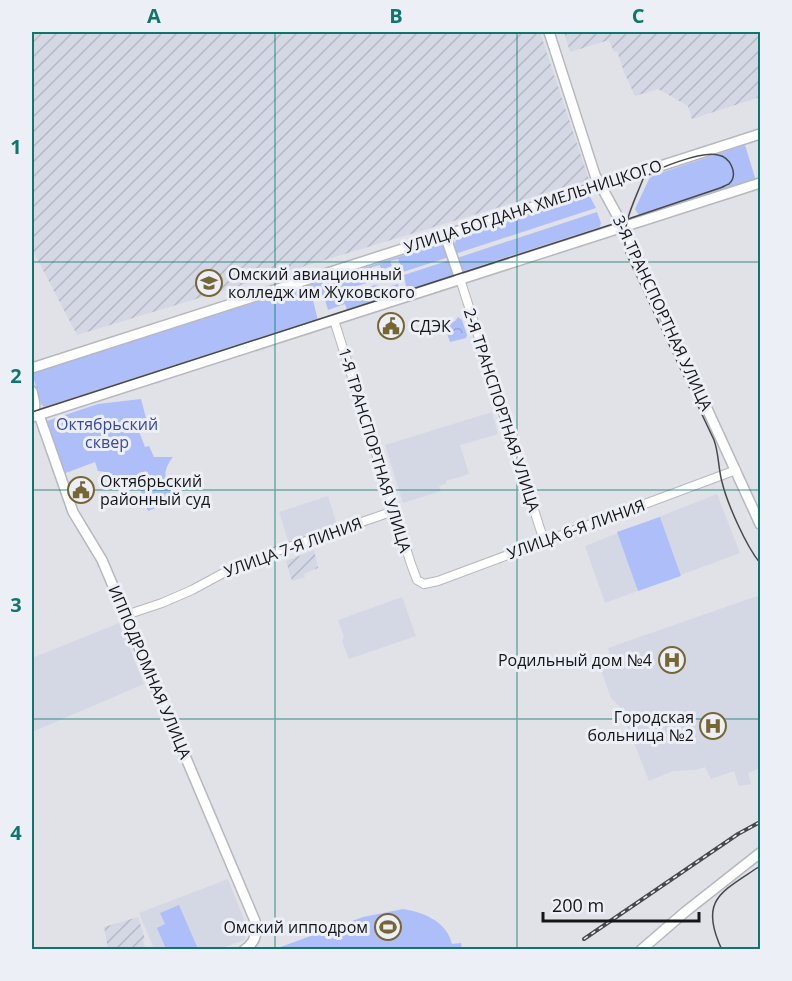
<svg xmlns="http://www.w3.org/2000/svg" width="792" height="981" font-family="'Open Sans',sans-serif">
<defs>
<pattern id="industrial-furrows" width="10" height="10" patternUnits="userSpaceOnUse" patternTransform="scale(1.5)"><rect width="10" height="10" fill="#d4d8e5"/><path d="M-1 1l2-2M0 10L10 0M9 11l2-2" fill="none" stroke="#b5b9c4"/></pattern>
<pattern id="forest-crowns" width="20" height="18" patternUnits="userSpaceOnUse" patternTransform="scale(1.5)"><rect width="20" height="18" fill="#aebef9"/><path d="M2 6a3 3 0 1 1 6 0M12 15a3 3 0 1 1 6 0" fill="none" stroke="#95a3d5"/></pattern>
</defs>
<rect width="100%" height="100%" fill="#e0e2e8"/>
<g fill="#d4d8e5">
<polygon points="492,412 498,434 460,445 469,474 446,481 446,484 439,486 441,491 403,503 385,445"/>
<polygon points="717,494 740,553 605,603 585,546"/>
<polygon points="328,496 337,525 288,541 279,512"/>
<polygon points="760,595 760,768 748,773 751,784 739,786 734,771 711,779 705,767 695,770 673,771 649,781 620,707 611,698 599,664 611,659 608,648"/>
<polygon points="402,597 416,636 349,659 342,641 344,637 338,620"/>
<polygon points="119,623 144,684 32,732 32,658"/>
<polygon points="228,879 248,930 244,940 219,949 154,949 139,913"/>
</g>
<g fill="url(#industrial-furrows)">
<polygon points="32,32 540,32 589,180 77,335 32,249"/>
<polygon points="564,32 760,32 760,97 692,119 688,106 658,89 635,96 624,72 617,51 614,52 609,40 570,52"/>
<polygon points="314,550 318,568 304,574 305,577 292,581 286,561"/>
<polygon points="138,917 145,939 143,940 145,948 108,949 104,927"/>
</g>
<g fill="#aebef9">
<polygon points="745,145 756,181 640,217 635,209 649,179 654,175"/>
<polygon points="589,195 596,208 455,254 453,246 457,239"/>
<polygon points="597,212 601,223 600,227 464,271 460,268 457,258"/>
<polygon points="439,244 445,247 449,257 403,272 398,259 390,261 392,266 381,270 380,265 372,267 376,280 313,300 318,321 46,409 41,404 32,373"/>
<polygon points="450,260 455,277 347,310 345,304 328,310 325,300 375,285 379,286 381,294 389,291 388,287 398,284 399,288 406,286 404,275"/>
<path d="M141,399l5,19 -11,3 10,26 4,-1 5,11h19c-14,18 -6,26 3,43l-28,11 -8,-22 -10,-9 -15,3 -10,-11 -7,-1 -3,-9 -32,12 -19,-52 54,-18z"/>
<polygon points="660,517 681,576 638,591 617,532"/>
<polygon points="179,905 198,949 166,949 157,928 165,924 160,913"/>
<path d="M403,909c21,3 44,13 49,35l9,-1 1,6h-187l88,-32z"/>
</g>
<polygon fill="url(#forest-crowns)" points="458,317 462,320 467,335 466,338 450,342 444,325 455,321"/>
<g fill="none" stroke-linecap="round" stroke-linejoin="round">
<defs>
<g id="minor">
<polyline points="460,279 544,541"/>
<polyline points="334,320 411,564 417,580 424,584 438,581 736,470"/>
<polyline points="126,615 162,603 192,590 242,563 394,511"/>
</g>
<g id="major">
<polyline points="549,32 595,175 624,228 760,524"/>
<polyline points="445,235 460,279"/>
<polyline points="32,368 760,134"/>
<path d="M32,391c2,8 5,17 0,23"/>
<path d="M39,415l34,97 29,48 153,361c3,12 0,22 -11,29"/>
<polyline points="32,417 760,183"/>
<polyline points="641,950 685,912 760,853"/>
</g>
</defs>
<use href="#minor" stroke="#b6b8be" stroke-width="10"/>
<use href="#major" stroke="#b6b8be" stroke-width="12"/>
<use href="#minor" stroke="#fff" stroke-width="8"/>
<use href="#major" stroke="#fff" stroke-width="9"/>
<g stroke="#48494c" stroke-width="1.5">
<path d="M32,412l578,-187c8,-3 16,-5 24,-8l86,-29c1,0 8,-4 9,-4 10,-10 1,-27 -11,-29 -16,-4 -63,13 -75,24 -10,26 -22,45 -17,74l88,187c5,14 4,27 8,42 5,21 24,64 38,81"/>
<path d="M722,950c-24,-51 0,-58 38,-84"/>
</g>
<defs>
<polyline id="rail" points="584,939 738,834 760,822"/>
</defs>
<use href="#rail" stroke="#48494c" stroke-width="4"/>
<use href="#rail" stroke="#edeff6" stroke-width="1.5" stroke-dasharray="4.5" stroke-linecap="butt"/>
</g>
<path fill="none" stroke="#0f766e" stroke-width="1.5" stroke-opacity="0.55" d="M275,32v918M517,32v918M32,262h728M32,490h728M32,719h728"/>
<defs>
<symbol id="university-ring" viewBox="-11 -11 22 22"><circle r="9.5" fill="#edeff6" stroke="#766634" stroke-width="1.5"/><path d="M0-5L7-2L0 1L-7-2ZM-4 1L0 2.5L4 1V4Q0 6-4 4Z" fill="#766634"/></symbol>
<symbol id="civic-ring" viewBox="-11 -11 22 22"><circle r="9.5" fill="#edeff6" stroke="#766634" stroke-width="1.5"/><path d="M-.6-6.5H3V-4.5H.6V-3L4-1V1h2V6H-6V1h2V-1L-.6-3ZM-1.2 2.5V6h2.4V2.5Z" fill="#766634"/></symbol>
<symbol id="hospital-ring" viewBox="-11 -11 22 22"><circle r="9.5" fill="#edeff6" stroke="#766634" stroke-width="1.5"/><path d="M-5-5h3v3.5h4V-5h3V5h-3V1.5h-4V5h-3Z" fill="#766634"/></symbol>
<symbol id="stadium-ring" viewBox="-11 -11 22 22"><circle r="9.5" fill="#edeff6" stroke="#766634" stroke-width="1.5"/><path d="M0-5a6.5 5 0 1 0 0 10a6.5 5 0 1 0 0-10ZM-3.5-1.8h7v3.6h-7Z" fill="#766634"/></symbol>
</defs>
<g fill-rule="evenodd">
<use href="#university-ring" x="194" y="268" width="30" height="30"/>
<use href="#civic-ring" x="376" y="311" width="30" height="30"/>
<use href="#civic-ring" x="66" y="475" width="30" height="30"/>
<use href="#hospital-ring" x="657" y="645" width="30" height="30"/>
<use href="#hospital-ring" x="698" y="711" width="30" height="30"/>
<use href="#stadium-ring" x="373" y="912" width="30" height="30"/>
</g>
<g text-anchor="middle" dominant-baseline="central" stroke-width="6" stroke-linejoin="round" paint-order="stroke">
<g font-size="16" fill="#151618" stroke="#edeff6">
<text transform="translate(533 206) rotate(-18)">УЛИЦА БОГДАНА ХМЕЛЬНИЦКОГО</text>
<text transform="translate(663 313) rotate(65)">3-Я ТРАНСПОРТНАЯ УЛИЦА</text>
<text transform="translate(502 410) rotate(72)">2-Я ТРАНСПОРТНАЯ УЛИЦА</text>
<text transform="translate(375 450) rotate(73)">1-Я ТРАНСПОРТНАЯ УЛИЦА</text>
<text transform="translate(576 529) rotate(-20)">УЛИЦА 6-Я ЛИНИЯ</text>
<text transform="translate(293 547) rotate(-20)">УЛИЦА 7-Я ЛИНИЯ</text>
<text transform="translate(150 672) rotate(67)">ИППОДРОМНАЯ УЛИЦА</text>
</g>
<g font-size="16" fill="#151618" stroke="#edeff6" text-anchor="start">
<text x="228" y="274">Омский авиационный<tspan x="228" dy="18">колледж им Жуковского</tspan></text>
<text x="410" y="326">СДЭК</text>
<text x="100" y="481">Октябрьский<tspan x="100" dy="18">районный суд</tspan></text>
<text x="652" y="660" text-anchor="end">Родильный дом №4</text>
<text x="694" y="717" text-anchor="end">Городская<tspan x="694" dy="18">больница №2</tspan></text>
<text x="368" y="927" text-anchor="end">Омский ипподром</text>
</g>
<g font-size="16" fill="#3a48a2" stroke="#edeff6">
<text x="107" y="424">Октябрьский<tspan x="107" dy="18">сквер</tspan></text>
</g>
</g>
<rect width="792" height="981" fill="none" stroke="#edeff6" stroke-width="66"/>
<path d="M543 912v9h156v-9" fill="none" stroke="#151618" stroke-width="3"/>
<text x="552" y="912" font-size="18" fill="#151618" stroke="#edeff6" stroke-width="4.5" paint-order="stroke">200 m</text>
<rect x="33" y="33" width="726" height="915" fill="none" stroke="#0f766e" stroke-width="2"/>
<g font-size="20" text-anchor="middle" font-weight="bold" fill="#0f766e">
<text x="154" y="23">A</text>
<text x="396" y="23">B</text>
<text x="638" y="23">C</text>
<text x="16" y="154">1</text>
<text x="16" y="383">2</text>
<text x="16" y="612">3</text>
<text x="16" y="840">4</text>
</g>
</svg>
